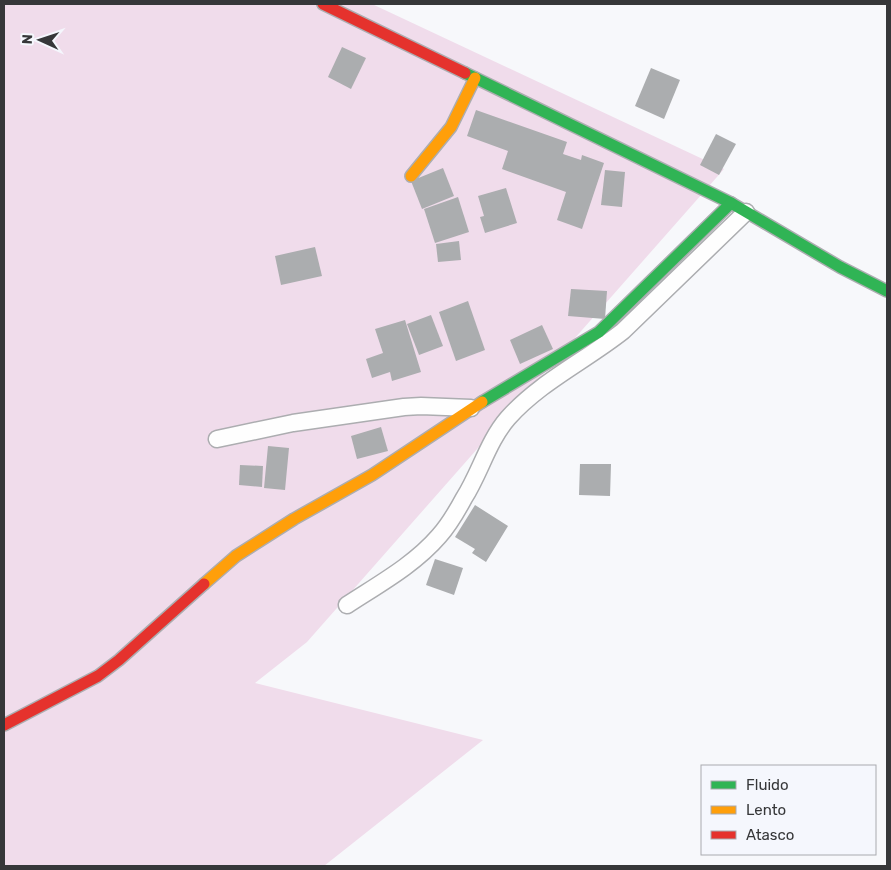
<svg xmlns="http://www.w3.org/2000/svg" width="891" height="870" font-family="Rubik,sans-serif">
<rect width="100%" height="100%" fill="#f7f8fb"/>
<polygon fill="#f0dceb" points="4,4 372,4 724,169 307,642 255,683 483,740 324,866 4,866"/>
<g fill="#abadaf">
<polygon points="342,47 366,58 351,89 328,77"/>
<polygon points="651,68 680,80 664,119 635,106"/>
<polygon points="476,110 567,142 563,154 581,160 582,155 604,163 582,229 557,220 566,192 502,169 508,151 467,136"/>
<polygon points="716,134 736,144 719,175 700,165"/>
<polygon points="443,168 454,196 422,209 411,181"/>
<polygon points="605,170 625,172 622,207 601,205"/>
<polygon points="506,188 517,223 485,233 480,217 484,216 478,196"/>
<polygon points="458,197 469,232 435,243 424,209"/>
<polygon points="459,241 461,260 438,262 436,244"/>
<polygon points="315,247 322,276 281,285 275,256"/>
<polygon points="571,289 607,291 605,319 568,316"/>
<polygon points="468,301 485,350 456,361 439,312"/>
<polygon points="431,315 443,346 419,355 407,324"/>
<polygon points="405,320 421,372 392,381 390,372 372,378 366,359 383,353 375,329"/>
<polygon points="542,325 553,349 520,364 510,340"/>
<polygon points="381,427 388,451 357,459 351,436"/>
<polygon points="268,446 289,448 285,490 264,488"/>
<polygon points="580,464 611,464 610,496 579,495"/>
<polygon points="240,465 263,466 262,487 239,485"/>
<polygon points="475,505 508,526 486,562 472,553 475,549 455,537"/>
<polygon points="435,559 463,568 454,595 426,585"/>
</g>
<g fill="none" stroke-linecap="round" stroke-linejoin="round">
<defs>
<g id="street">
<polyline points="217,439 293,423 404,407 421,406 471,408"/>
<path d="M347,605c32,-21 67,-40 92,-69 9,-10 18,-25 25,-38 16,-25 24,-57 44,-80 32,-36 77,-57 115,-87l123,-119"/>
</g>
<g id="fast">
<polyline points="465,73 731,203 840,267 887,291"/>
<polyline points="482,402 599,332 731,203"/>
</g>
<g id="slow">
<polyline points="411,176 451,127 475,78"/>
<polyline points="204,584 236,556 294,519 372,475 482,402"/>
</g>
<g id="jam">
<polyline points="323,4 465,73"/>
<polyline points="4,725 98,676 119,660 204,584"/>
</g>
</defs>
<use href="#street" stroke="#acadb0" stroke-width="19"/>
<use href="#fast" stroke="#acadb0" stroke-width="14"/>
<use href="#slow" stroke="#acadb0" stroke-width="14"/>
<use href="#jam" stroke="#acadb0" stroke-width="14"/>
<use href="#street" stroke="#fefefe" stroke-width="16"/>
<use href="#fast" stroke="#30b455" stroke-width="11"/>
<use href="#slow" stroke="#ff9f0a" stroke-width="11"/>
<use href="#jam" stroke="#e5322d" stroke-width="11"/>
</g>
<rect width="891" height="870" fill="none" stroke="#363739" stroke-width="10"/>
<rect x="701" y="765" width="175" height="90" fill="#f5f7fd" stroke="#a9aaaf"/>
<rect x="711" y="781" width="25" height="8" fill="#30b455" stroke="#a9aaaf"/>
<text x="746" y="790" font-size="15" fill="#363739">Fluido</text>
<rect x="711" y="806" width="25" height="8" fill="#ff9f0a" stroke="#a9aaaf"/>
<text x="746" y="815" font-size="15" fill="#363739">Lento</text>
<rect x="711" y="831" width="25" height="8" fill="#e5322d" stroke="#a9aaaf"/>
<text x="746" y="840" font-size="15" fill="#363739">Atasco</text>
<g transform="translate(40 40) rotate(273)" stroke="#f5f7fd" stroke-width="4" paint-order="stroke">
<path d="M0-4L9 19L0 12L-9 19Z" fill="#363739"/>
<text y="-8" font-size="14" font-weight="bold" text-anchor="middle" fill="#363739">N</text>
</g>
</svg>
